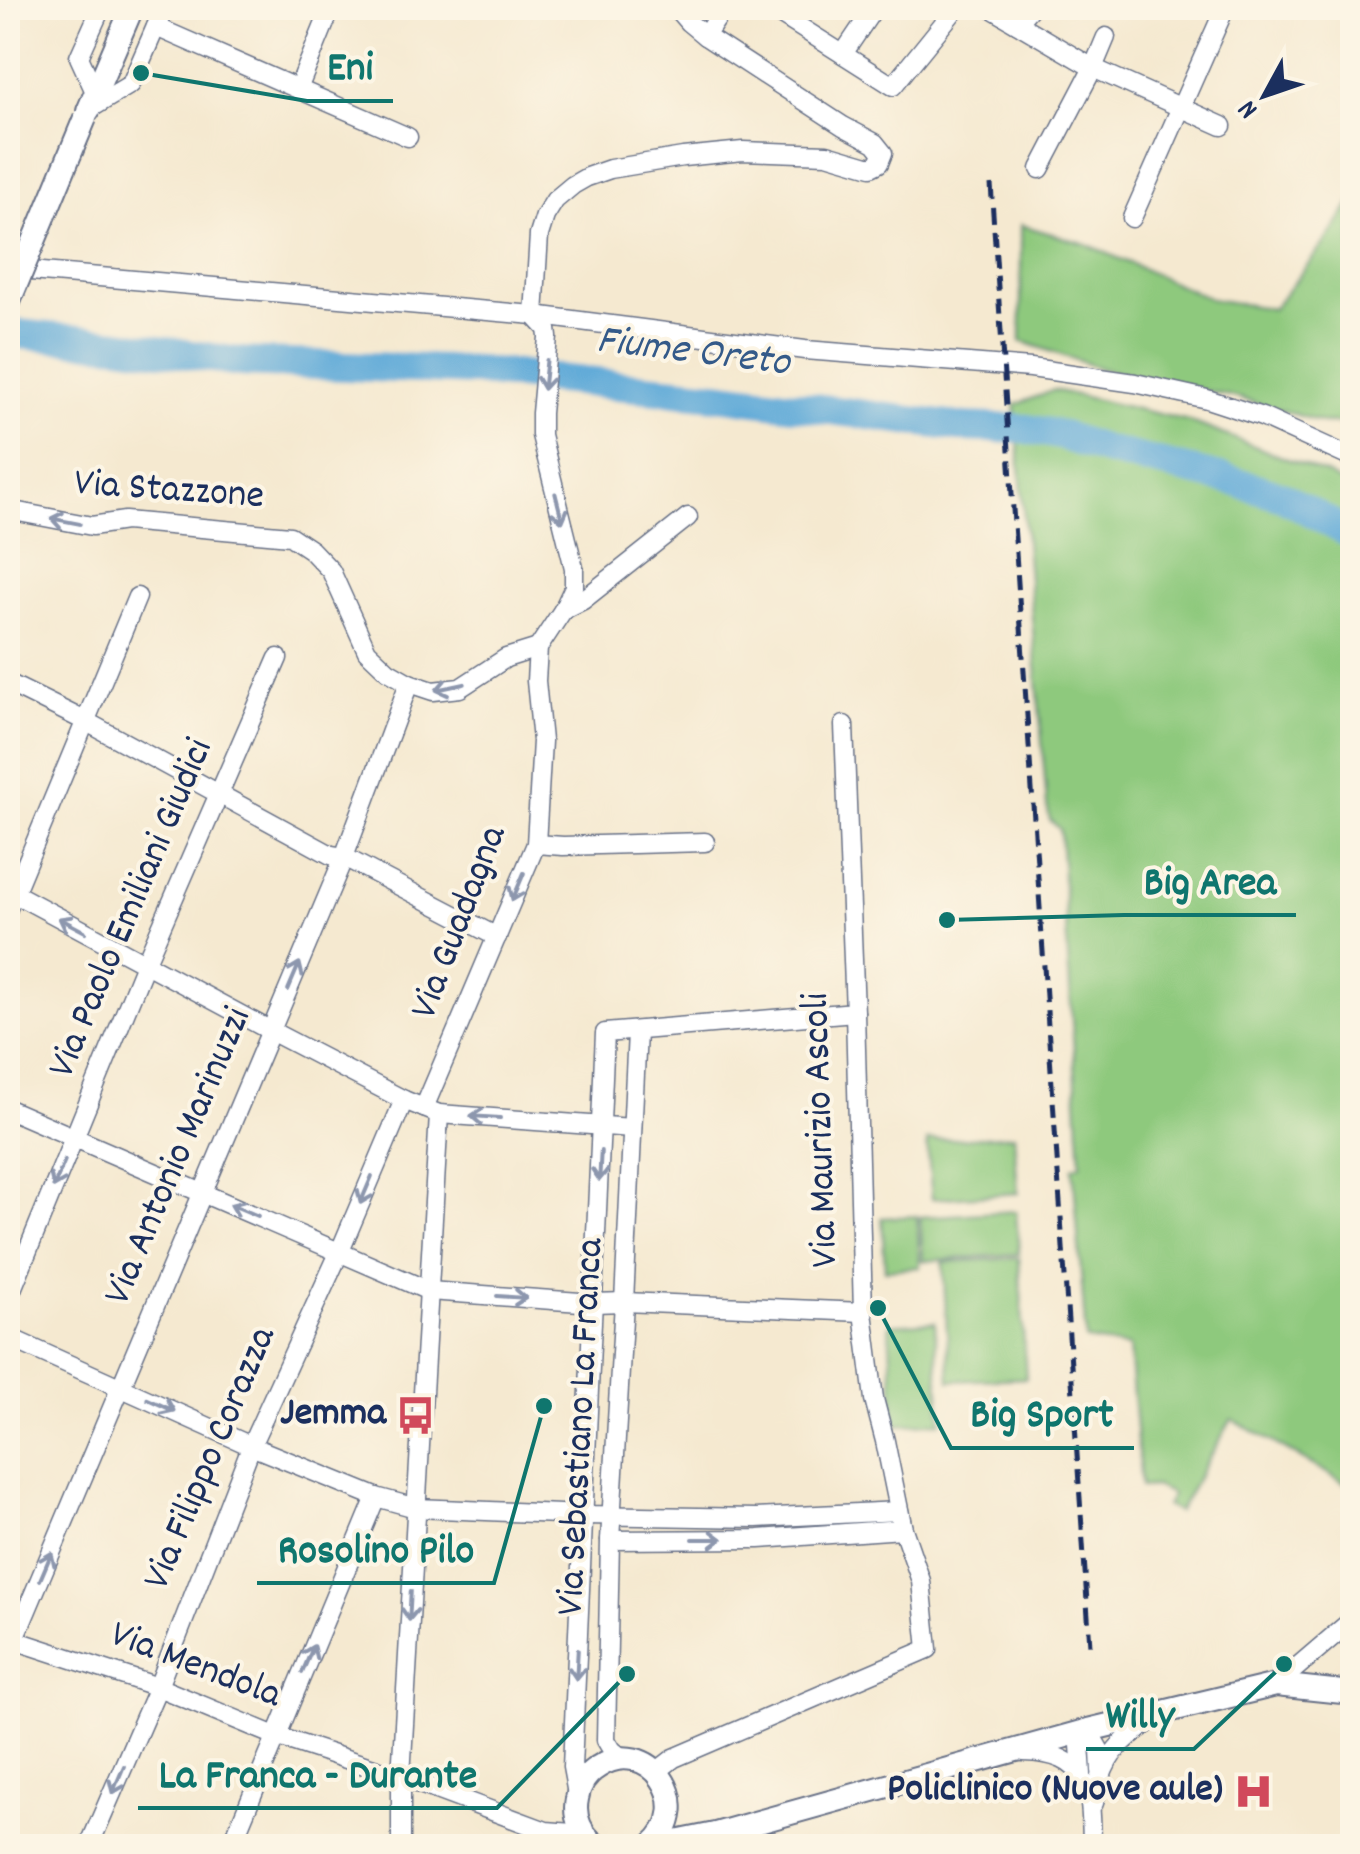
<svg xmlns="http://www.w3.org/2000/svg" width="1360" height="1854" font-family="Dekko,sans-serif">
<rect width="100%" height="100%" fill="#fcf5e5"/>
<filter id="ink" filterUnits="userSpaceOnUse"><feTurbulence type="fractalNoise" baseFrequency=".01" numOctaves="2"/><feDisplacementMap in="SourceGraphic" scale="20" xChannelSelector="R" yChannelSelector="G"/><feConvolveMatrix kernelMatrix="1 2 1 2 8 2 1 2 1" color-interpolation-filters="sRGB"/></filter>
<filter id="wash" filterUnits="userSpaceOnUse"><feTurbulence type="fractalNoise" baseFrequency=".0048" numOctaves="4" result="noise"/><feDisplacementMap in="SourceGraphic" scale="40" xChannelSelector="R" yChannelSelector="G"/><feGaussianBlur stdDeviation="2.25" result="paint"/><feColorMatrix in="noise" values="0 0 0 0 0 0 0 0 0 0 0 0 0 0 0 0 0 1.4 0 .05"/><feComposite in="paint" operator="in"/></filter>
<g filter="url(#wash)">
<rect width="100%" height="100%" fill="#f5e9d0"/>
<g fill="#8ec97d" stroke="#547c6e" stroke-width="2.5">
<polygon points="1352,202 1352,423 1324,423 1239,398 1102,369 1021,341 1021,225 1086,244 1211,299 1273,309 1330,236"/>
<polygon points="1054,390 1189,421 1324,473 1352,489 1352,1487 1232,1419 1178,1512 1166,1506 1172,1494 1155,1486 1141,1487 1129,1347 1086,1340 1073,1167 1081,1164 1060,829 1050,820 1047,805 1015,405"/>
<polygon points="1014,1135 1018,1193 932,1199 927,1141"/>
<polygon points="1016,1211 1019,1254 923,1261 920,1217"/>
<polygon points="917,1216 920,1267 885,1270 882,1218"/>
<polygon points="1019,1258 1026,1378 950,1381 943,1262"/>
<polygon points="935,1322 941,1422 895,1425 889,1325"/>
</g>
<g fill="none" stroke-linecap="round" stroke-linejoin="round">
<polyline stroke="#61aad8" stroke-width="30" points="8,333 119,344 240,362 477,371 725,396 958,427 1027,429 1060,435 1105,450 1237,482 1282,496 1352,535"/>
</g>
</g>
<g filter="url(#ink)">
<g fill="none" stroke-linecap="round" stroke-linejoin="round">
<defs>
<g id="minor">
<polyline points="770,8 893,86 956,8"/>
<polyline points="991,8 1093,68 1222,126"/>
<polyline points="1017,23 1030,8"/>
<polyline points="156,27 408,137"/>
<polyline points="705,36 724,8"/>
<polyline points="843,54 874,8"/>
<polyline points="298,89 331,8"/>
<polyline points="95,92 79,57 101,8"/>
<polyline points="88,110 131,84 164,8"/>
<polyline points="1040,169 1093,68 1106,37"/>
<polyline points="1132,218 1225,8"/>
<polyline points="8,269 534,315 805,350 1031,368 1135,383 1207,399 1262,417 1352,458"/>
<polyline points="8,510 92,526 125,521 290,536 311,550 331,571 367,651 388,671 409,683 433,691 460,688 506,658 538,648"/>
<polyline points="563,610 583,600 688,517"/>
<polyline points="8,683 85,721 331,855 344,857 497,937"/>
<polyline points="536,844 563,846 705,842"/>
<polyline points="8,890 271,1031 404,1100 439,1114 632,1128"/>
<polyline points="8,908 137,597"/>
<polyline points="424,1108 536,844 542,741 536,681 538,648 563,610 574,587 574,568 541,435 541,413 548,337 547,329 534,315 539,235 545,216 555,200 573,185 587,177 610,169 683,157 743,151 827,154 871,167 879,163 883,153 875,143 843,126 705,36 688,22 676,8"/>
<polyline points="8,1109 429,1291 594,1303 624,1302 863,1312"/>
<polyline points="8,1299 145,964 278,658"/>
<polyline points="8,1337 251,1446 376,1497 416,1508 584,1515 756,1518 899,1511"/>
<polyline points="610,1540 759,1539 903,1529"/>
<polyline points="8,1638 158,1687 276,1736 401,1777 546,1831 585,1834"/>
<polyline points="8,1655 344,857 409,683"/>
<polyline points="1276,1685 1352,1620"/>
<path d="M1023,1752c68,1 68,38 69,94"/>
<polyline points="623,1759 612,1750 606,1740 610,1540 624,1302 637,1032"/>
<polyline points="656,1772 674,1758 709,1743 928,1649 921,1581 903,1529 885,1441 874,1399 863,1312 855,1012 844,725"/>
<polyline points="1082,1774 1080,1745 1088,1730 1100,1751 1101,1771"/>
<polyline points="577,1794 572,1767 605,1033 855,1012"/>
<path d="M1094,1803c8,-43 23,-62 61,-84"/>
<polyline points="89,1846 158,1687 254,1439 340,1251 404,1100"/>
<polyline points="231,1846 376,1497"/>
<polyline points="401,1846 401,1777 439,1114"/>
</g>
<g id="tertiary">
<polyline points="88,111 132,8"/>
<path d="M597,1846c-15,-11 -24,-28 -20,-47 2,-14 9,-25 21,-32 50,-34 102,39 53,79"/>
<polyline points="656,1846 715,1834 1088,1730 1276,1685 1352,1693"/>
</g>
</defs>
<use href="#minor" stroke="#677086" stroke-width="21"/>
<use href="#tertiary" stroke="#677086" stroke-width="26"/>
<use href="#minor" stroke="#fff" stroke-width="18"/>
<use href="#tertiary" stroke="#fff" stroke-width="22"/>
<polyline stroke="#1b2f5e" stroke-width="5" stroke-dasharray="15 8" stroke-linecap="butt" points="991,184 1090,1646"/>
<defs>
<polyline id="tertiary-bridge" points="8,304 85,118"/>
</defs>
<use href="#tertiary-bridge" stroke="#677086" stroke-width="26" stroke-linecap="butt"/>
<use href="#tertiary-bridge" stroke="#fff" stroke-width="22"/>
</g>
<defs><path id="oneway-shaft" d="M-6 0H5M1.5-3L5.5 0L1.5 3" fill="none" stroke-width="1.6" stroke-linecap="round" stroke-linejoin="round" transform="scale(2.5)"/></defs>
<g stroke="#8d97ae">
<use href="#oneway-shaft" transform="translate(545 375) rotate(96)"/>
<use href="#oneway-shaft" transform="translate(559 508) rotate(76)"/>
<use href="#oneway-shaft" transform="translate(65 521) rotate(-169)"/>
<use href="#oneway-shaft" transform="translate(450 687) rotate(168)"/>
<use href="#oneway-shaft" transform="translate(518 887) rotate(113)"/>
<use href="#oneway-shaft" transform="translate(72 925) rotate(-152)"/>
<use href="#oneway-shaft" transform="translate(294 976) rotate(-67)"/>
<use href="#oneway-shaft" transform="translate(485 1117) rotate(-176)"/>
<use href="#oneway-shaft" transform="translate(600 1166) rotate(93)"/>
<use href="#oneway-shaft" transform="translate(59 1174) rotate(113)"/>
<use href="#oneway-shaft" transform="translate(366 1190) rotate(113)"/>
<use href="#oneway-shaft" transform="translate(244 1210) rotate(-157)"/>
<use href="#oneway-shaft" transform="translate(512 1297) rotate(4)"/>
<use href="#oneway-shaft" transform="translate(161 1405) rotate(24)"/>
<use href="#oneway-shaft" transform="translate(708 1539)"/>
<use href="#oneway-shaft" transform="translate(46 1566) rotate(-67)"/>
<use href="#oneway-shaft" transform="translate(410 1606) rotate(93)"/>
<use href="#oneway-shaft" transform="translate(308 1659) rotate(-67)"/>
<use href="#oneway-shaft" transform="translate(577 1665) rotate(93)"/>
<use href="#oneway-shaft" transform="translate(118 1780) rotate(113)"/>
</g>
</g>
<defs>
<symbol id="bus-bare" viewBox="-9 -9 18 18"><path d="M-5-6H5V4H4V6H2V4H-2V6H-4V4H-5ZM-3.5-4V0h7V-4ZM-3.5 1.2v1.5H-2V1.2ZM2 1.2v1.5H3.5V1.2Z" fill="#d1495b" stroke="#fcf5e5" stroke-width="2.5" paint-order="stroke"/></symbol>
<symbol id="hospital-bare" viewBox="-9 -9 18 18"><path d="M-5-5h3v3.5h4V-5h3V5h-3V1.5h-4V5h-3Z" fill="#d1495b" stroke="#fcf5e5" stroke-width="2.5" paint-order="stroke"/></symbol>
</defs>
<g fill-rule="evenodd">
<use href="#bus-bare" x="388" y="1388" width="55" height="55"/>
<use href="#hospital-bare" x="1226" y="1764" width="55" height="55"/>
</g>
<g text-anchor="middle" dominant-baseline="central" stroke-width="8" stroke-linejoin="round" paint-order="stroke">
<g font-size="40" fill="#1b2f5e" stroke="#fcf5e5">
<text transform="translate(169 492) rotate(4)">Via Stazzone</text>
<text transform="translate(133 909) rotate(-67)">Via Paolo Emiliani Giudici</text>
<text transform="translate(461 923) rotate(-69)">Via Guadagna</text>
<text transform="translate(823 1130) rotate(-92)">Via Maurizio Ascoli</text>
<text transform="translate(180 1157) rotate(-67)">Via Antonio Marinuzzi</text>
<text transform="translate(583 1427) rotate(-87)">Via Sebastiano La Franca</text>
<text transform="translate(212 1459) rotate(-67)">Via Filippo Corazza</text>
<text transform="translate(195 1667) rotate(21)">Via Mendola</text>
</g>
<g font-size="40" font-weight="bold" fill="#1b2f5e" stroke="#fcf5e5" text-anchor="end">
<text x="386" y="1415">Jemma</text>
<text x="1223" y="1791">Policlinico (Nuove aule)</text>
</g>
<g font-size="42" font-style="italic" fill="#345a89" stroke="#fcf5e5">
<text transform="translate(693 354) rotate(7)">Fiume Oreto</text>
</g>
</g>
<path fill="none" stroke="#0f766e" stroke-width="4" d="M141 73L307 101H393M947 920L1124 915H1296M878 1308L951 1448H1134M544 1406L494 1583H257M1284 1664L1194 1749H1086M627 1674L497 1808H138"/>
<g fill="#0f766e" stroke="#fcf5e5" stroke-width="4">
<circle cx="141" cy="73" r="10"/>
<circle cx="947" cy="920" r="10"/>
<circle cx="878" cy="1308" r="10"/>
<circle cx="544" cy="1406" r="10"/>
<circle cx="1284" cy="1664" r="10"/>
<circle cx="627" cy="1674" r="10"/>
</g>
<g font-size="42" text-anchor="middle" font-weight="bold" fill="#0f766e" stroke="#fcf5e5" stroke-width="8" stroke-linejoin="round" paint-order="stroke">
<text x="350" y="79">Eni</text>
<text x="1210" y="894">Big Area</text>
<text x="1042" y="1426">Big Sport</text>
<text x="376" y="1562">Rosolino Pilo</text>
<text x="1140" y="1727">Willy</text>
<text x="318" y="1787">La Franca - Durante</text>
</g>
<rect width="1360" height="1854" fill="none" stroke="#fcf5e5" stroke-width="40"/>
<g transform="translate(1265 95) rotate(230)" stroke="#fcf5e5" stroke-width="8" paint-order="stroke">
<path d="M0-8L18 38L0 25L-18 38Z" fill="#1b2f5e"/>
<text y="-15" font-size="28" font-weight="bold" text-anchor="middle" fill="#1b2f5e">N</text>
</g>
</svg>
